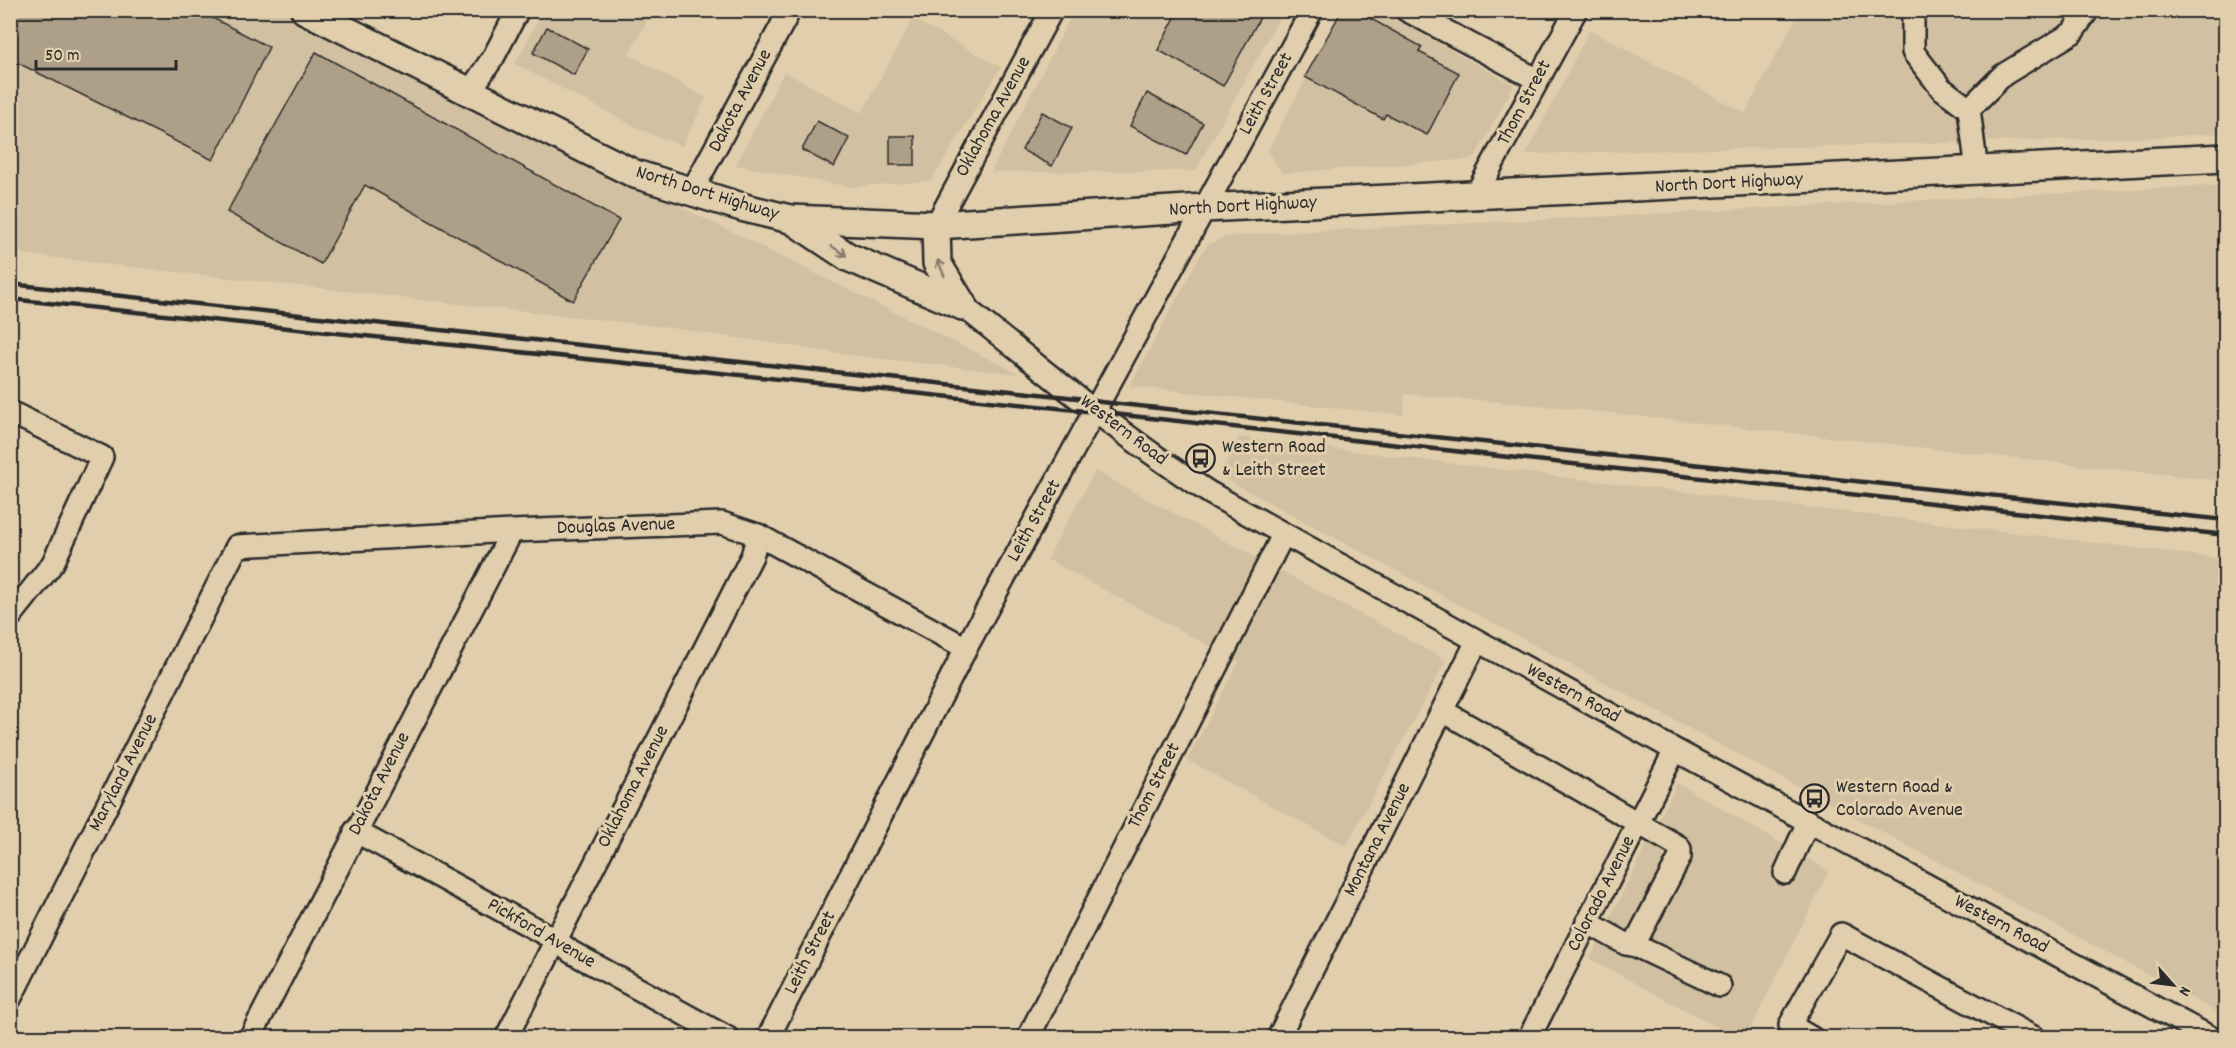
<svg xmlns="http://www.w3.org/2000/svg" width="2236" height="1048" font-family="Dekko,sans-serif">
<rect width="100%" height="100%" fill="#e0ceac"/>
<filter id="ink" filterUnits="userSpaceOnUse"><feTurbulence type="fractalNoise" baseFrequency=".0167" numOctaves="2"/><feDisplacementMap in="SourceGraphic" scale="12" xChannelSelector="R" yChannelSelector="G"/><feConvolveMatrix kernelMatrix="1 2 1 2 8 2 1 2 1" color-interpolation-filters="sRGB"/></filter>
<g filter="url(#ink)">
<g fill="#d1c0a1">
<polygon points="11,11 284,11 1019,374 857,356 665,327 104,264 11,252"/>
<polygon points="543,11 653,11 628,54 706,98 682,146 640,129 515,64"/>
<polygon points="1074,11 1283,11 1195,171 991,172"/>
<polygon points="1342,11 1380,11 1514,85 1474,159 1282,173 1268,150"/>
<polygon points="1800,11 2225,11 2225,133 2156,137 1526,154 1590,30 1745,113"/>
<polygon points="913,19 1001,67 931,181 849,187 736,165 784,72 862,113"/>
<polygon points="2225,185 2225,481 1547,406 1405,394 1403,415 1130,386 1201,254 1209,244 1226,237 1259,234"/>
<polygon points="1239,437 2225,559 2225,1016 1220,476"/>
<polygon points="1095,471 1446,660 1346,846 1187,760 1239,662 1047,559"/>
<polygon points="1677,783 1829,871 1746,1037 1736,1037 1590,959"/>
</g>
<g fill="#aea088" stroke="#2b2b2b" stroke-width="1.5">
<polygon points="10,10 197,10 269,47 213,160 10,59"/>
<polygon points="1179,10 1264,10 1223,86 1158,50"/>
<polygon points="1342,10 1355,10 1422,47 1419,52 1459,73 1427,135 1386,114 1383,119 1305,77"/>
<polygon points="547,27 588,49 574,75 533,53"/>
<polygon points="316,52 619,220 573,301 365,185 321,264 227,212"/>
<polygon points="1147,93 1203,123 1186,155 1130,126"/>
<polygon points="1042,112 1072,128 1052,166 1022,150"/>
<polygon points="817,121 849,138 834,167 802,150"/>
<rect x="890" y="136" width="25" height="29"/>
</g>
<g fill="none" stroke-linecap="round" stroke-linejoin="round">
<defs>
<g id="minor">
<polyline points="1406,10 1538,80"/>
<polyline points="1913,10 1913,52 1941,88 1969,109"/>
<polyline points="469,93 494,56 518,10"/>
<polyline points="1977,171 1969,109 2003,75 2072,33 2088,10"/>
<polyline points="692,191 790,10"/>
<polyline points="1475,196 1576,10"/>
<polyline points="936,225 1052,10"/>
<path d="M963,306c81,65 160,131 247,187l465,257 537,288"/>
<polyline points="10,412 102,457 53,563 10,617"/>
<polyline points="1443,711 1678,846 1680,849 1680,857 1634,945 1626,944 1587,922"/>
<polyline points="355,831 556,940 571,952 728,1038"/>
<polyline points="1785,873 1808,822"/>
<polyline points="1634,945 1720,986"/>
<polyline points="10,999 237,546 512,531 722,523 758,535 966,648"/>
<polyline points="250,1038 512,531"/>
<polyline points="506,1038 752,556 758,535"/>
<polyline points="768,1038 966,648 1312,10"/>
<polyline points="1028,1038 1283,535"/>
<polyline points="1278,1038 1477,641"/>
<polyline points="1529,1038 1675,750"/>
<polyline points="1812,1038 1790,1025 1841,934 2035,1038"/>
</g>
<g id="major">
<polyline points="305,10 635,174 745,208 790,219 936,225 1204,208 2226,158"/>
<polyline points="791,219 848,257 963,306"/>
<polyline points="936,225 937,263 963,306"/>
</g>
</defs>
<use href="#minor" stroke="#2b2b2b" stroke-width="26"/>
<use href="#major" stroke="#2b2b2b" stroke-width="32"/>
<use href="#minor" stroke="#e0ceac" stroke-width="21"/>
<use href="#major" stroke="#e0ceac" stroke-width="27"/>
<g stroke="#2b2b2b" stroke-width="4.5">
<polyline points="10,284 1077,398 1101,402 2226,520"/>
<polyline points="10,299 1095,412 2226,535"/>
</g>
</g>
<defs><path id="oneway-shaft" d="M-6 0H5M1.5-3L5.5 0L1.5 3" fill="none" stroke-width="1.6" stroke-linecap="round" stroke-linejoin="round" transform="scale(1.5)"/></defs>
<g stroke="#867c6c">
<use href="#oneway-shaft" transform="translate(839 251) rotate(33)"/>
<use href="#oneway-shaft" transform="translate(941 268) rotate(-113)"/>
</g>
</g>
<defs>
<symbol id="bus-ring" viewBox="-11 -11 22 22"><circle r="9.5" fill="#e0ceac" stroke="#2b2b2b" stroke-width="1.5"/><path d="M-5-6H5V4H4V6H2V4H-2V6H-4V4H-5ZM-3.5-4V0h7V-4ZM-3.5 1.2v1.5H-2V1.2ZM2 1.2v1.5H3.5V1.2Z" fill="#2b2b2b"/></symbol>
</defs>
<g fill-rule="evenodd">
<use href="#bus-ring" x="1184" y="442" width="33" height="33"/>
<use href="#bus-ring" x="1798" y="782" width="33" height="33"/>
</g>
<g text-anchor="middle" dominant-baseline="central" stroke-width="6" stroke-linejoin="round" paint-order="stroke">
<g font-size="20" fill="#2b2b2b" stroke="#e0ceac">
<text transform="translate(1267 94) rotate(-61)">Leith Street</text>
<text transform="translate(741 101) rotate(-62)">Dakota Avenue</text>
<text transform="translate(1525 103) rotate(-62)">Thom Street</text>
<text transform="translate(994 117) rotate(-61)">Oklahoma Avenue</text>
<text transform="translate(1729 184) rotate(-3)">North Dort Highway</text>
<text transform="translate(707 194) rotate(17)">North Dort Highway</text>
<text transform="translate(1243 207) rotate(-3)">North Dort Highway</text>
<text transform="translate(1123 431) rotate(37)">Western Road</text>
<text transform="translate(1035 521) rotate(-61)">Leith Street</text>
<text transform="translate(616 527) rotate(-2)">Douglas Avenue</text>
<text transform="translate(1573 694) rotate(29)">Western Road</text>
<text transform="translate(124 773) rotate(-63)">Maryland Avenue</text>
<text transform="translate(380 784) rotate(-63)">Dakota Avenue</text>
<text transform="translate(1155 786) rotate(-63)">Thom Street</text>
<text transform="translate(634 787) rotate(-63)">Oklahoma Avenue</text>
<text transform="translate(1378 840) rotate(-63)">Montana Avenue</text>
<text transform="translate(1602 894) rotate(-63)">Colorado Avenue</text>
<text transform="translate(2001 925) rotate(28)">Western Road</text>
<text transform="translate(541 934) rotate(30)">Pickford Avenue</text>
<text transform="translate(811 953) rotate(-63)">Leith Street</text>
</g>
<g font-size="20" fill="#2b2b2b" stroke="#e0ceac" text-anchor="start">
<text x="1222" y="448">Western Road<tspan x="1222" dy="23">&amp; Leith Street</tspan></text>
<text x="1836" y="788">Western Road &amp;<tspan x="1836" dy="23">Colorado Avenue</tspan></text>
</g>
</g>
<rect width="2236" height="1048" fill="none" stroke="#e0ceac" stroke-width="36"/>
<rect x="18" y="18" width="2200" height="1012" fill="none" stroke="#2b2b2b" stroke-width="2" filter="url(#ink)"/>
<g transform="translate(2173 985) rotate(118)" stroke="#e0ceac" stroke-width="4.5" paint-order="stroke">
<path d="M0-4.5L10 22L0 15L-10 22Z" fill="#2b2b2b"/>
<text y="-9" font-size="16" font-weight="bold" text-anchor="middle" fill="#2b2b2b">N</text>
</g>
<path d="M36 60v9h140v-9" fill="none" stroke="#2b2b2b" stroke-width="3"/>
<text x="45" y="60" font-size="18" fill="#2b2b2b" stroke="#e0ceac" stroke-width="4.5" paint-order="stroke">50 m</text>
</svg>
